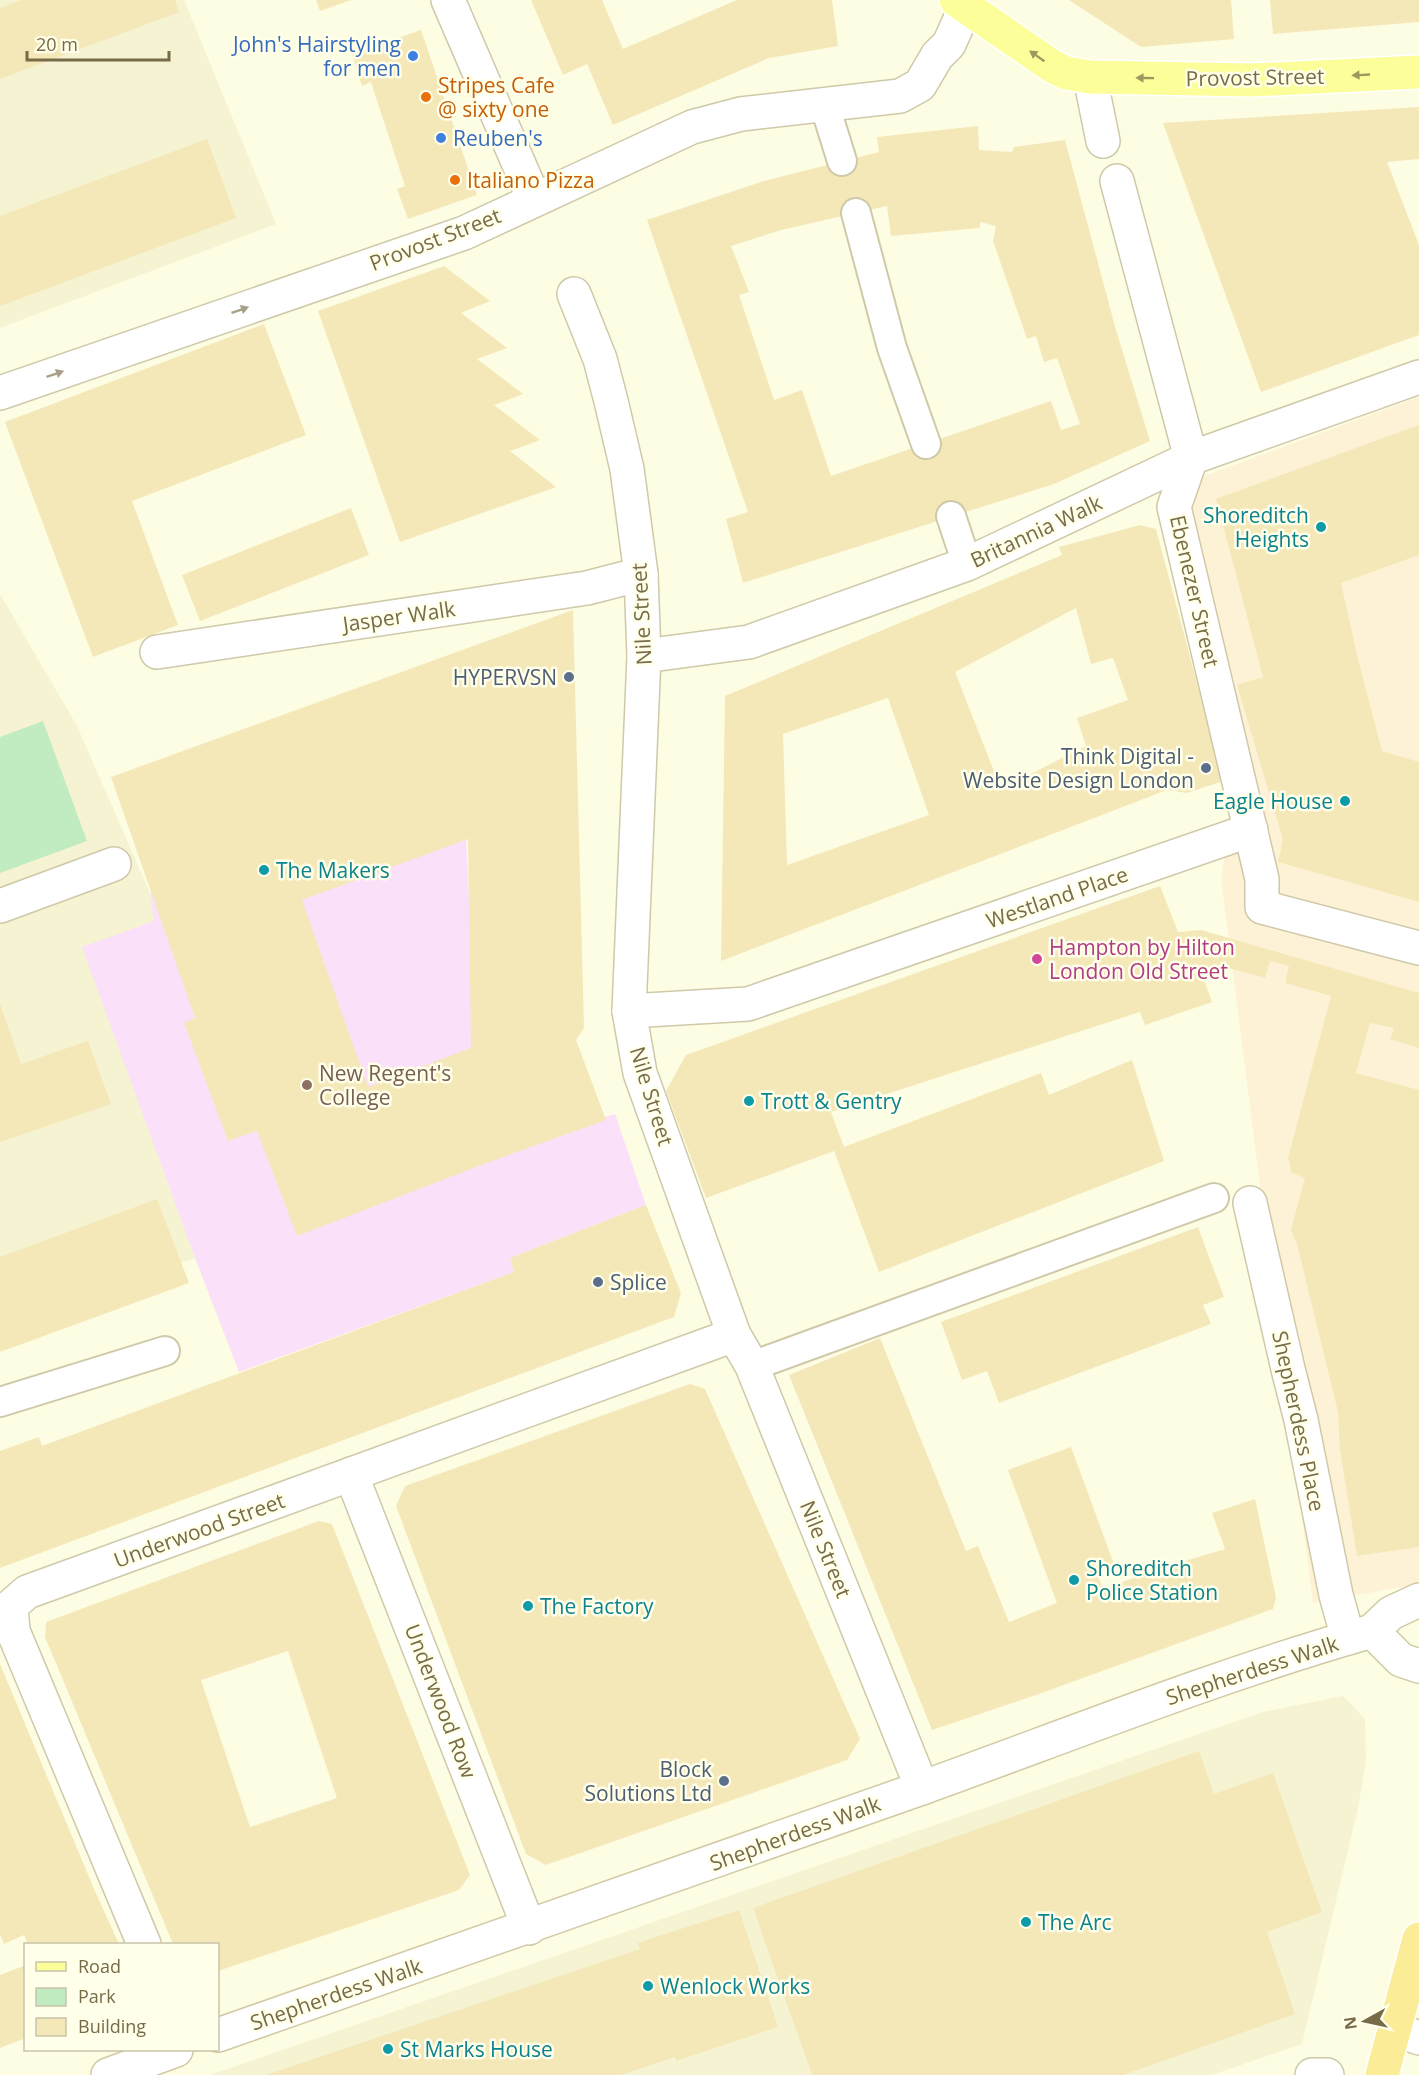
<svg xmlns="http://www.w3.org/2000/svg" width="1419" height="2075" font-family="'Open Sans',sans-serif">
<rect width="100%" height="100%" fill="#fdfde3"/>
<g fill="#f5f3d1">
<polygon points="0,0 184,0 276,224 0,328"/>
<polygon points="0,594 77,726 150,893 155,921 83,948 195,1258 0,1330"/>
<polygon points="1343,1696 1365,1719 1366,1761 1358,1808 1302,2044 1212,2075 210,2075 1263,1712"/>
</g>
<polygon fill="#fef2d6" points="1419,397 1419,1584 1313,1603 1221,878 1231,814 1158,493"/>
<polygon fill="#fae0f9" points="464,790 476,1056 491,1151 615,1114 646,1205 510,1258 514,1272 239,1372 195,1258 82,947 154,921 150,893"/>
<polygon fill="#c1ecc1" points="43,721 87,841 0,873 0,737"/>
<g fill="#f4e8b9" fill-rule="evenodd">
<polygon points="21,0 175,0 179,12 0,79 0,8"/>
<polygon points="316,0 351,0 320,11"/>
<polygon points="531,0 602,0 623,49 737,0 832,0 838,46 769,58 613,125 587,64 563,75"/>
<polygon points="1069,0 1231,0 1234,39 1141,47"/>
<polygon points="1270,0 1419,0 1419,22 1273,34"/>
<polygon points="421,30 477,195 408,219 397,189 405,186 371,82 362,86 352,54"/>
<polygon points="1419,107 1419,159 1387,162 1419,245 1419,335 1261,392 1163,123"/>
<path d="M978,126l1,24 33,2 2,-5 51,-7 51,190 34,111 -96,43 -311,99 -17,-64 22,-7 -101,-292 117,-39 115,-29 -2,-15zM887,206l4,30 89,-8v-6l16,4 -3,15 34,98 9,-3 8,26 13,-4 23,66 -19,6 -10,-29 -220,75 -29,-86 -28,10 -35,-105 10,-3 -18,-46 50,-16z"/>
<polygon points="207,139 236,218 0,306 0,216"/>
<polygon points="444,266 490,301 461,313 507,348 477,359 523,394 494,405 540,440 510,451 556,487 400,542 318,311"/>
<polygon points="264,324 306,435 132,501 178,625 93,657 5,422"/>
<polygon points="1419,425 1419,555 1341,583 1357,655 1382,751 1419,762 1419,902 1278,862 1283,840 1237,685 1263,677 1216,499"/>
<polygon points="351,508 369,555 200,621 182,575"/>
<path d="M1140,525l16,4 67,252 -36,12 -20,-3 -446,171 4,-265 337,-141 -3,-8zM1076,608l15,56 22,-6 15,42 -51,18 9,28 -85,43 -46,-117zM888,698l41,117 -142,50 -4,-131z"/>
<path d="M573,610l11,418 -8,12 30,80 -122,44 -187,72 -40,-105 -29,10 -44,-118 11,-5 -84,-241zM468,839l3,209 -103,39 -66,-187z"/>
<polygon points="1160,886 1178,932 1201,930 1419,993 1419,1048 1390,1039 1394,1028 1370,1023 1356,1073 1419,1090 1419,1547 1357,1556 1340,1450 1338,1412 1297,1244 1291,1230 1305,1178 1292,1173 1288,1158 1331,996 1285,983 1289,966 1270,961 1265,978 1214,964 1204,980 1212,1002 1145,1025 1140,1012 831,1112 844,1147 1041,1073 1049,1095 1132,1060 1164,1161 879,1272 834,1151 706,1198 666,1091 686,1055"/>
<polygon points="0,1004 21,1064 88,1041 111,1104 0,1142"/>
<polygon points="157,1199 189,1283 0,1352 0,1257"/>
<polygon points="646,1205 681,1293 674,1317 0,1568 0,1451 39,1437 42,1446 514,1272 510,1258"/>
<polygon points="1198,1227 1224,1297 1203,1305 1211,1324 999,1403 987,1371 962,1380 941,1322"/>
<polygon points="880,1338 966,1551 978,1546 1009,1622 1057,1603 1008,1470 1071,1447 1114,1564 1096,1571 1103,1589 1165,1567 1225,1549 1212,1513 1255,1499 1276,1598 1273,1609 1036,1695 932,1730 789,1375"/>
<polygon points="690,1384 705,1389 860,1739 847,1760 546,1865 526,1854 396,1506 405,1486"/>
<path d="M319,1521l13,3 138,351 -11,15 -241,81v-27h-45l-128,-307 1,-15zM288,1651l49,147 -87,29 -49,-147z"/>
<polygon points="0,1664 94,1889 119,1944 28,1944 24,1935 4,1944 0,1934"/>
<polygon points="1199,1751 1214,1794 1273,1773 1322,1912 1267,1932 1295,2014 1123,2075 812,2075 753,1908"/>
<polygon points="739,1910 778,2027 676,2061 675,2057 621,2075 266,2075 640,1949 638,1943"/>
<polygon points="26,1965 26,2038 0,2048 0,1975"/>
</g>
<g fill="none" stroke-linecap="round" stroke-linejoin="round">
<defs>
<g id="service">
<polyline points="824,103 842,161"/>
<polyline points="856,213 892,348 926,444"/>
<polyline points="951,516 967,564"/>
<polyline points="752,1366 1214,1198"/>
<polyline points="0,1402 165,1351"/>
</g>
<g id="minor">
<polyline points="448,0 534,199"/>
<polyline points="1090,77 1103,141"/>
<polyline points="1117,181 1191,458 1174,507 1262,879 1262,907 1419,948"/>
<polyline points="574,294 600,359 611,401 627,469 641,574 644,656 629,1011 640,1073 734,1335 752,1366 922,1788"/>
<polyline points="0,393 464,233 692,127 741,114 900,96 920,85 937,56 949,44 966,6"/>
<polyline points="157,652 587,588 641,574"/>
<polyline points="644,656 749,642 967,564 1191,458 1419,377"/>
<polyline points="0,906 114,864"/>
<polyline points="629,1011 748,1004 1251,830"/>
<polyline points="1250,1203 1288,1369 1301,1420 1336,1595 1348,1638"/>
<polyline points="351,1474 529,1928"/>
<polyline points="144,1944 13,1631 11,1606 27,1592 734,1335"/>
<polyline points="1395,2029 1419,2038"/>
<polyline points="1312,2075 1327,2075"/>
</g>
<g id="secondary">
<polyline points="1372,1631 1401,1660 1419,1666"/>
<path d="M218,2035c234,-81 468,-162 701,-246 150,-54 299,-114 453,-158l19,-18 28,-13"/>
<polyline points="108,2075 176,2050"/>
</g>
<polyline id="primary" points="956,0 1052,66 1066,73 1090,77 1253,80 1419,72"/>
<polyline id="trunk" points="1382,2075 1419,1939"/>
</defs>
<use href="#service" stroke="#cfc9a9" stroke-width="32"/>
<use href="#minor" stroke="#cfc9a9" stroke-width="36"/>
<use href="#secondary" stroke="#d1c9a4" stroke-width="36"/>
<use href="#primary" stroke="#fff" stroke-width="36"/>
<use href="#trunk" stroke="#fff" stroke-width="36"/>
<use href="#service" stroke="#fff" stroke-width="28"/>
<use href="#minor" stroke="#fff" stroke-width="33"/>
<use href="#secondary" stroke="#fff" stroke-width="33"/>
<use href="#primary" stroke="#fcff99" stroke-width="33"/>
<use href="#trunk" stroke="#fbec98" stroke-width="33"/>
</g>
<defs><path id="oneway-solid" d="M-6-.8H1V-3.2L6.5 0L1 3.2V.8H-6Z" transform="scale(1.5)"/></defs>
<g fill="#9f9760">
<use href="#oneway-solid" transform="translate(1037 56) rotate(-145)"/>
<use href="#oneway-solid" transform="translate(1361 75) rotate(177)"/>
<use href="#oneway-solid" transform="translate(1145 78) rotate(-179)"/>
</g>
<g fill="#a79f88">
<use href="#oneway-solid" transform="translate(240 310) rotate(-19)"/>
<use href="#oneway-solid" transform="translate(55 374) rotate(-19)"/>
</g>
<g fill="#3f7fe0" stroke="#ffffea" stroke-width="2">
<circle cx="413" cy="56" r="6"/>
<circle cx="441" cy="138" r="6"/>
</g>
<g fill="#e8710a" stroke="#ffffea" stroke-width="2">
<circle cx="426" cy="97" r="6"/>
<circle cx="455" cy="180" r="6"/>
</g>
<g fill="#0f9aa8" stroke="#ffffea" stroke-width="2">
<circle cx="1321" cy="527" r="6"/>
<circle cx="1345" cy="801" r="6"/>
<circle cx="264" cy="870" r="6"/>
<circle cx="749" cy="1101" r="6"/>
<circle cx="1074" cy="1580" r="6"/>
<circle cx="528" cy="1606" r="6"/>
<circle cx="1026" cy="1922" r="6"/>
<circle cx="648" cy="1986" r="6"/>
<circle cx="388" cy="2049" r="6"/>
</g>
<g fill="#5c6f8a" stroke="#ffffea" stroke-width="2">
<circle cx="569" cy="677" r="6"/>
<circle cx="1206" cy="768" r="6"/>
<circle cx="598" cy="1282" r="6"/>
<circle cx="724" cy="1781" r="6"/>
</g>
<circle fill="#d1479c" stroke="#ffffea" stroke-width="2" cx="1037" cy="959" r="6"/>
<circle fill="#8d6e63" stroke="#ffffea" stroke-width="2" cx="307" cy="1085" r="6"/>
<g text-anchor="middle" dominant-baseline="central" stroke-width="5" stroke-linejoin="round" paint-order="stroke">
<g font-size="21" fill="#366cbe" stroke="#ffffea" text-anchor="end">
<text x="401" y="44">John's Hairstyling<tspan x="401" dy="24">for men</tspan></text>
<text x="453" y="138" text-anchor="start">Reuben's</text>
</g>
<g font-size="21" fill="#776b48" stroke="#ffffea">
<text transform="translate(1255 77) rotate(-1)">Provost Street</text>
<text transform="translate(435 239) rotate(-21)">Provost Street</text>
<text transform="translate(1036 531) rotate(-25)">Britannia Walk</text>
<text transform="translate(1195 591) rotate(77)">Ebenezer Street</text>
<text transform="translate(641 614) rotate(-93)">Nile Street</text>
<text transform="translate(399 616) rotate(-8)">Jasper Walk</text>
<text transform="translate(1057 897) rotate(-19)">Westland Place</text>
<text transform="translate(652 1096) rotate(73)">Nile Street</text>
<text transform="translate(1299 1421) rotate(78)">Shepherdess Place</text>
<text transform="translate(199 1530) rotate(-20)">Underwood Street</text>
<text transform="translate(826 1549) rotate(68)">Nile Street</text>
<text transform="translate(1252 1670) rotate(-18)">Shepherdess Walk</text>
<text transform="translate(441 1701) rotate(69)">Underwood Row</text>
<text transform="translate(795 1833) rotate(-20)">Shepherdess Walk</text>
<text transform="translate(336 1994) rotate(-19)">Shepherdess Walk</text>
</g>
<g font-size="21" fill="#c56008" stroke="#ffffea" text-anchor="start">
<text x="438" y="85">Stripes Cafe<tspan x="438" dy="24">@ sixty one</tspan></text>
<text x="467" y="180">Italiano Pizza</text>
</g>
<g font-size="21" fill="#0d838f" stroke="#ffffea" text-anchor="start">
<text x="1309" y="515" text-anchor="end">Shoreditch<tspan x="1309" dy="24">Heights</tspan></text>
<text x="1333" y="801" text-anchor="end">Eagle House</text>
<text x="276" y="870">The Makers</text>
<text x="761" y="1101">Trott &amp; Gentry</text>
<text x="1086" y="1568">Shoreditch<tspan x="1086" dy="24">Police Station</tspan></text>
<text x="540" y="1606">The Factory</text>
<text x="1038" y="1922">The Arc</text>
<text x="660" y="1986">Wenlock Works</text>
<text x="400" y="2049">St Marks House</text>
</g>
<g font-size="21" fill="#4e5e75" stroke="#ffffea" text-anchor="end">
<text x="557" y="677">HYPERVSN</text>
<text x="1194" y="756">Think Digital -<tspan x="1194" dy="24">Website Design London</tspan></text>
<text x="610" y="1282" text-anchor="start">Splice</text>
<text x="712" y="1769">Block<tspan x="712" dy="24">Solutions Ltd</tspan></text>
</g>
<g font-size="21" fill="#b23c85" stroke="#ffffea" text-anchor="start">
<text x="1049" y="947">Hampton by Hilton<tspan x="1049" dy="24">London Old Street</tspan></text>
</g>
<g font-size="21" fill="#785e54" stroke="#ffffea" text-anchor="start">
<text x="319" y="1073">New Regent's<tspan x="319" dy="24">College</tspan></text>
</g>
</g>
<rect x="24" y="1943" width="195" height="108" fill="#ffffea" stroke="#c9c4a9" stroke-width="1.5"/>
<rect x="36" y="1962" width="30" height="9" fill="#fcff99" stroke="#c9c4a9" stroke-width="1.5"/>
<text x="78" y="1973" font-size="18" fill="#776b48">Road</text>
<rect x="36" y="1988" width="30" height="18" fill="#c1ecc1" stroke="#c9c4a9" stroke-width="1.5"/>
<text x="78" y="2003" font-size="18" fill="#776b48">Park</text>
<rect x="36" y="2018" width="30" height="18" fill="#f4e8b9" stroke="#c9c4a9" stroke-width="1.5"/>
<text x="78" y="2033" font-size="18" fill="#776b48">Building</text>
<g transform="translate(1365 2021) rotate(262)" stroke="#ffffea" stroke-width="4.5" paint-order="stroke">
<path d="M0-4.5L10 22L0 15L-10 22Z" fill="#776b48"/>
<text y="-9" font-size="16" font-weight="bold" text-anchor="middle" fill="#776b48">N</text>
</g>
<path d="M27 51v9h142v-9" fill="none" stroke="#776b48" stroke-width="3"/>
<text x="36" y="51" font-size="18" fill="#776b48" stroke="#ffffea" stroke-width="4.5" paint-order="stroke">20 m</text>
</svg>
